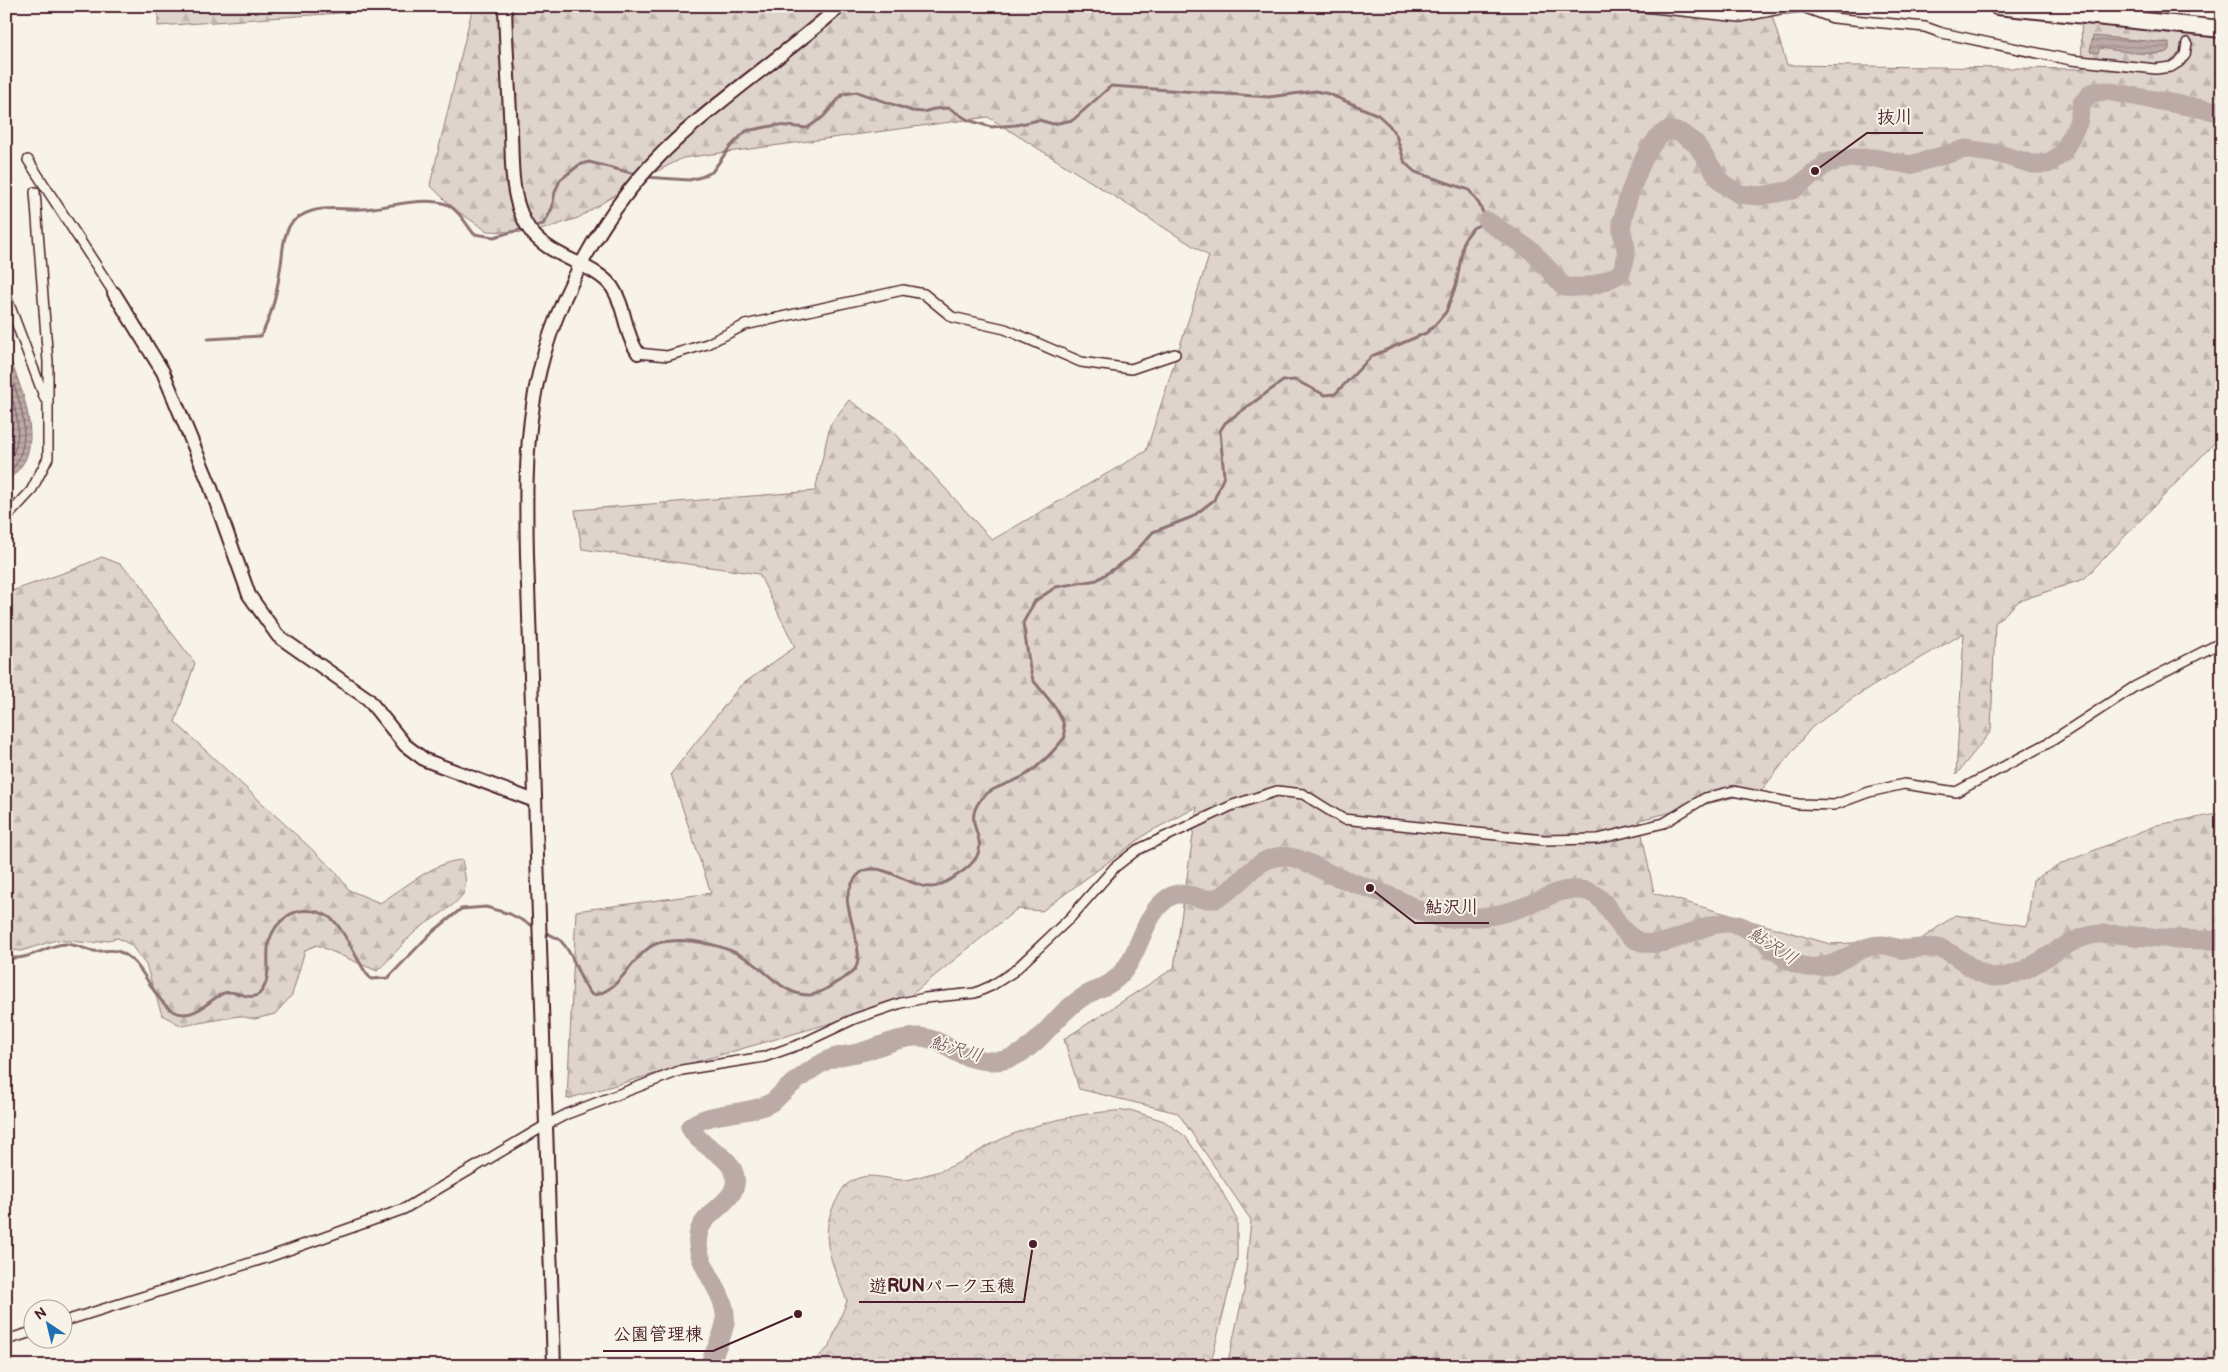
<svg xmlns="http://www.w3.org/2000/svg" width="2228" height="1372" font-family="'Balsamiq Sans','Klee One',sans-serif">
<defs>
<pattern id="forest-firs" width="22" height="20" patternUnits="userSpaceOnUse" patternTransform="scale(1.25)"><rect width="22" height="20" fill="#ded4cc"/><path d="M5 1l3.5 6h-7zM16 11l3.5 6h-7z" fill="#c0b6af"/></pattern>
<pattern id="park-crowns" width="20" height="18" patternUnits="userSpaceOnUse" patternTransform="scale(1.25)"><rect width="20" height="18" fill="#ded4cc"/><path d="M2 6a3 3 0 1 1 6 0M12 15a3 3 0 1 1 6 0" fill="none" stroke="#c0b6af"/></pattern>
<pattern id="water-rules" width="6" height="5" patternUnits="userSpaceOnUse" patternTransform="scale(1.25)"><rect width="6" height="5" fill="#bcaaa7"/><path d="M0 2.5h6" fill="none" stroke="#9b8a88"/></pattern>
</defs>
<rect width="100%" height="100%" fill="#f7f3e8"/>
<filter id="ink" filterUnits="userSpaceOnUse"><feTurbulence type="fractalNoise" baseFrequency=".02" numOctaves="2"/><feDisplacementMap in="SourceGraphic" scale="10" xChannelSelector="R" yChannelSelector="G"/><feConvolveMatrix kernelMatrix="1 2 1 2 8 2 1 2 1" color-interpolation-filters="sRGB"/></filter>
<g filter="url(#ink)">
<g fill="url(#forest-firs)" stroke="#947a7c">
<polygon points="158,6 437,6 158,26"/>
<polygon points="473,6 1769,6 1787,65 2082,69 2081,6 2222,6 2222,435 2084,579 2019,601 1995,623 1991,731 1956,775 1964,633 1854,697 1811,728 1761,791 1639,820 1654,893 1830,944 1920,940 1955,915 2027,926 2033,880 2063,863 2157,825 2222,813 2222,929 2214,931 2222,944 2222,1366 1227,1366 1244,1291 1251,1220 1178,1113 1079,1089 1064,1039 1174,968 1197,807 1149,832 1042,911 1017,909 901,1003 567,1099 576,911 711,893 671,774 740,686 795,647 759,574 582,549 575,510 815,491 830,425 849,400 893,431 992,540 1146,451 1209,256 988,117 683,158 636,182 578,218 532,233 487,231 453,208 430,185"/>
<path d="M102,557l18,7 21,20 11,23 43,56 -20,59 159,148 15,20 31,13c23,-14 55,-42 82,-43 2,10 6,24 1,34 -10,15 -35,26 -48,38 -14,12 -24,27 -38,39l-60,-26 -12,5 -13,45 -17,19 -20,5 -17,-3 -56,10 -20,-11 -16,-50 -15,-20 -13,-7 -26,5 -36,-3 -35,11 -15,-2v-356l66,-23z"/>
</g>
<path fill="url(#park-crowns)" stroke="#947a7c" d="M1130,1110l34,11 21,15 33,48 19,36v38l-27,108h-397l1,-5 15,-14 18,-46c-13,-35 -30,-62 -12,-98 3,-5 6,-13 10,-17 20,-17 36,-7 58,-6 8,0 18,-4 26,-6 28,-6 49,-25 75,-36 40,-18 82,-26 126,-28z"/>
<g fill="url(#water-rules)" stroke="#8e7275">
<path d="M2093,36l76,7v8c-10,7 -55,-1 -69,-3l-2,5 -8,-2z"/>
<path d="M6,348c11,30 33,78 20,110 -4,9 -13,18 -20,24z"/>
</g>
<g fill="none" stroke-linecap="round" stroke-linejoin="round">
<g stroke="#78575d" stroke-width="1">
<path d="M6,363c13,35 33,82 0,113"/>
<path d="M6,381c11,30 20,57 0,86"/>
<polyline points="6,403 11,426 6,454"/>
</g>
<g stroke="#8e7275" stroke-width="3">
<polyline points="532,227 543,224 546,220 552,208 555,192 560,180 579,165 589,162 639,175"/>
<path d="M208,339l53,-3c11,-21 16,-43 19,-66 3,-14 2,-32 10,-45 4,-6 15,-12 22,-14 15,-5 34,-1 50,-2 24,-1 60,-13 84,-5 11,4 21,21 28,30l20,3 32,-9"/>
<path d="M542,931c6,3 13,5 18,9 16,16 17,39 32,55 31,-2 42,-48 70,-53 29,-5 63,3 87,18 20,13 36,36 61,35 9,0 19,-8 27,-13 6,-3 14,-8 18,-13 9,-13 -4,-45 -6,-59 -1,-5 -3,-11 -1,-15 16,-60 64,4 92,-10 74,-38 17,-52 39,-83 11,-16 30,-17 45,-26 16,-10 30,-25 41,-39l-2,-15 -8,-15 -22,-27 -3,-12 -7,-45 7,-13 5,-9 21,-14 41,-7 33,-22 23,-26 39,-15 22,-17 10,-24 -4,-45 5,-8 58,-42 12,-1 30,15 10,-1 37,-38 54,-23 8,-7 12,-14 10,-27 8,-45 9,-12 14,-7 -8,-17 -10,-14 -54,-18 -10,-9 -9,-28 -7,-10 -11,-10 -49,-21 -13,-3 -47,6 -158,-11 -38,34 -20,4 -14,-4 -23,5 -25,2 -23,-7 -19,-12 -15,1 -11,3 -11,-1 -55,-19 -14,2 -20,23 -16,11 -30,-3 -31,6 -16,16 -18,25 -11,5 -12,3 -44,-3"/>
<path d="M6,957c23,5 39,-12 59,-13 10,0 19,5 29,7 8,1 16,-2 23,0 30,8 37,62 67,63 16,0 27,-16 40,-21 12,-5 27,10 36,0 13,-15 5,-34 9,-51 3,-12 9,-20 20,-27 13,-8 34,-5 45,6 10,9 23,39 32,52l5,6 17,-1 41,-43 32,-26 25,-2 24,7 27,14"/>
</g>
<g stroke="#bcaaa7" stroke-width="19">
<path d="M1487,221l45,30 32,36c21,2 38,-3 57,-14 2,-7 6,-16 5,-23 0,-8 -6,-17 -4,-26 4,-25 23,-83 46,-94l13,3 15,11 26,39 17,11 21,2 33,-6 36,-28 24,-4h22l35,7 55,-16 34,5 33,10h15l15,-10 16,-31 4,-20 9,-10 15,-2 108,20 8,-1"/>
<path d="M709,1366c5,-14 14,-29 16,-43 4,-31 -31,-56 -27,-87 2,-24 42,-34 37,-59 -4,-24 -36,-29 -45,-50 20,-17 59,-11 82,-25 5,-3 9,-8 13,-12 12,-10 28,-23 43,-30 10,-5 23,-5 33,-8 20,-5 39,-16 59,-15 16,1 26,10 40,17 14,6 36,10 51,4 30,-12 44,-44 72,-61 18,-11 27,-9 42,-28 15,-20 19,-51 39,-68 20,-18 35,6 57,-5 21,-12 31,-34 55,-39 19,-4 41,11 57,18 19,8 39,14 57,21 16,7 32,17 48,22 4,1 13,1 17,0 30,0 48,-3 76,-14 19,-8 29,-16 49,-14 30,2 31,37 56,50 30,14 62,-18 92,-17 30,2 46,36 74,43 36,8 53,-23 82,-21 6,1 12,3 17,4 15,1 30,-5 43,1 18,7 34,28 53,27 35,-1 61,-35 95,-42 14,-3 29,0 43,1 29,2 58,5 87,4"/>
</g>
<polyline stroke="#d4c9c2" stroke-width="9" stroke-dasharray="9 4.5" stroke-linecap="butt" points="2187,43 2191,6"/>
<defs>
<g id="street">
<polyline points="1634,6 1740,17 1780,9 1803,7 1833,18 1925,27 1942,33 2071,60 2156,69 2171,67 2179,62 2185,55 2187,43"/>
<polyline points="28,160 114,293"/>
<polyline points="6,296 45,399"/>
<polyline points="638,353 667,356 707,344 745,325 903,290 924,294 952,317 1005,329 1081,362 1131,369 1175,354"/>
<polyline points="6,518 31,491 48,458 48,362 35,192"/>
<polyline points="62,1322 266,1258 404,1209 546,1125 567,1114 682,1070 764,1057 801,1044 854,1019 901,1003 925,998 975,993 991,986 1013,972 1071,917 1115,867 1137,850 1233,805 1277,791 1303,794 1343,819 1544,840 1598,839 1664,823 1705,798 1733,791 1798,804 1834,805 1869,792 1904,784 1956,792 2050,742 2134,687 2222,642"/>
<polyline points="6,1340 32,1332"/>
</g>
<g id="secondary">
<path d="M505,6c1,42 4,84 6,126 1,25 0,52 8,76 3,9 8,19 14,26 22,25 63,31 79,53 14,20 12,46 26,66"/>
<polyline points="114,293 163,372 210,485 249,595 278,636 368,699 405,745 425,760 535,801"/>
<path d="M554,1366l-27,-810c-1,-51 -2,-101 6,-151 14,-97 72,-200 143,-265 52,-48 112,-87 164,-134"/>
</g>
<g id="highway">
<polyline points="1997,6 2222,29"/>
<polyline points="2170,6 2222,11"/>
</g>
</defs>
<use href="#street" stroke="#4a1f2b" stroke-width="12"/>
<use href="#secondary" stroke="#4a1f2b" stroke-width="16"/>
<use href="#highway" stroke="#4a1f2b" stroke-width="20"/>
<use href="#street" stroke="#f7f3e8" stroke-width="9"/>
<use href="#secondary" stroke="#f7f3e8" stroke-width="12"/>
<use href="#highway" stroke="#f7f3e8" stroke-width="16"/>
</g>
</g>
<g text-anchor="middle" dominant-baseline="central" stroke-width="4" stroke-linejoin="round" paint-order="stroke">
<g font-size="18" font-style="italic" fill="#6c4950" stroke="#f7f3e8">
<text transform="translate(1773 946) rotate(33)">鮎沢川</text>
<text transform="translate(956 1049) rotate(16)">鮎沢川</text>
</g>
</g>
<path fill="none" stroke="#4a1f2b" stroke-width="2" d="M1815 171L1867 133H1923M1370 888L1415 923H1489M1033 1244L1024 1302H859M798 1314L713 1351H603"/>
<g fill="#4a1f2b" stroke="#f7f3e8" stroke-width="2">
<circle cx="1815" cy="171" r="5"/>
<circle cx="1370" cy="888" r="5"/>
<circle cx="1033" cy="1244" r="5"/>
<circle cx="798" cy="1314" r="5"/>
</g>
<g font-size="18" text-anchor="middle" font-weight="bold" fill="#4a1f2b" stroke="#f7f3e8" stroke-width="4" stroke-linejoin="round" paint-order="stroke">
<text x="1895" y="123">抜川</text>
<text x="1452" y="913">鮎沢川</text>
<text x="942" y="1292">遊RUNパーク玉穂</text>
<text x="658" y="1340">公園管理棟</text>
</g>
<rect width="2228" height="1372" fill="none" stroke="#f7f3e8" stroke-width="25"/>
<rect x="12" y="12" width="2203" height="1347" fill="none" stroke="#4a1f2b" stroke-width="2" filter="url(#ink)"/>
<g transform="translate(48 1324) rotate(325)"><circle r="24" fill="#f7f3e8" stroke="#b29e9c"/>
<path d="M0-4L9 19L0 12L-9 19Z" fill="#1f6fb2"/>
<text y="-8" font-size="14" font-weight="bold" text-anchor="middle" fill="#4a1f2b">N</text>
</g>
</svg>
